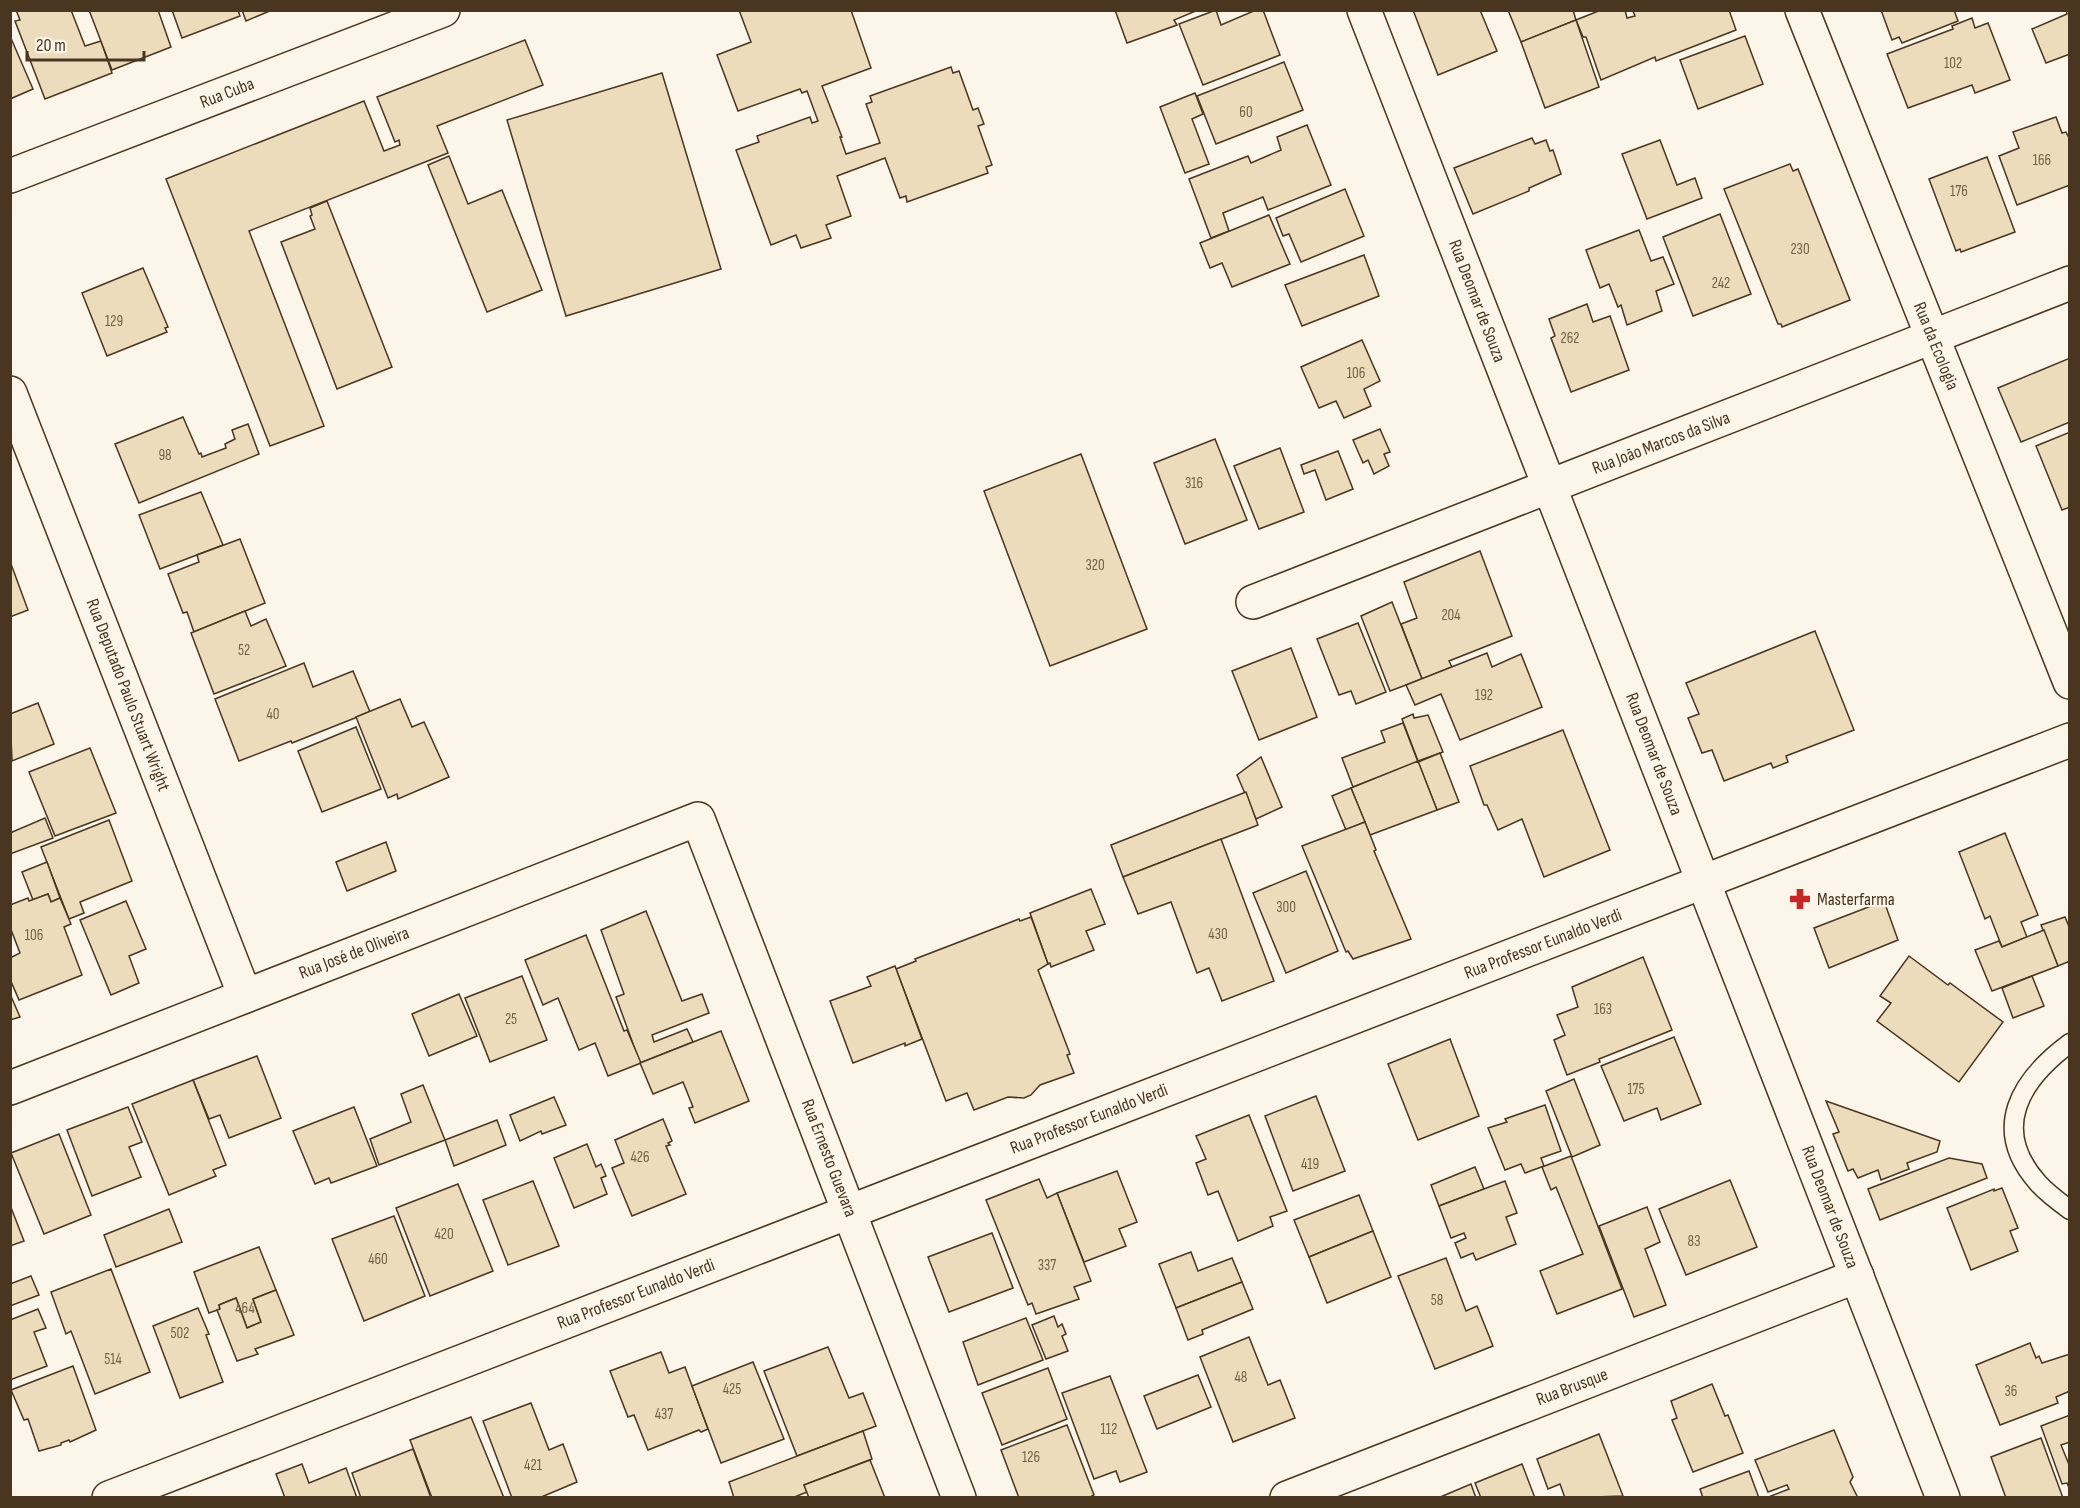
<svg xmlns="http://www.w3.org/2000/svg" width="2080" height="1508" font-family="'Sofia Sans Condensed',sans-serif">
<rect width="100%" height="100%" fill="#fbf6e9"/>
<g fill="#ecdcbc" stroke="#4a3520" stroke-width="1.5">
<polygon points="16,10 71,10 85,46 101,41 112,73 45,99 15,21 20,20"/>
<polygon points="89,10 158,10 171,47 112,70"/>
<polygon points="172,10 238,10 240,16 182,38"/>
<polygon points="242,10 272,10 246,21"/>
<polygon points="739,10 851,10 871,68 822,86 842,137 840,137 846,154 880,143 866,104 872,102 870,96 951,67 953,73 959,71 973,110 978,108 984,124 978,126 992,165 986,167 988,173 907,202 906,196 900,198 885,158 837,176 851,216 826,225 831,238 801,248 796,235 771,245 736,150 759,142 757,136 810,117 812,123 818,121 807,91 802,93 800,89 738,111 717,55 751,42"/>
<polygon points="1115,10 1198,10 1174,20 1177,25 1127,43"/>
<polygon points="1216,10 1221,25 1256,10 1263,10 1280,55 1203,85 1179,24"/>
<polygon points="1413,10 1480,10 1497,51 1438,75"/>
<polygon points="1508,10 1573,10 1576,20 1521,42"/>
<polygon points="1601,10 1625,10 1627,18 1635,16 1633,11 1635,10 1729,10 1736,30 1656,61 1655,57 1601,80 1586,37 1583,37 1576,20"/>
<polygon points="1881,10 1954,10 1958,21 1902,43 1899,37 1892,40"/>
<polygon points="2066,10 2070,10 2070,54 2046,63 2032,29 2067,14"/>
<polygon points="1972,18 1975,28 1988,23 2010,80 1975,93 1972,85 1908,108 1887,54 1953,29 1952,26"/>
<polygon points="1576,20 1599,87 1545,108 1521,42"/>
<polygon points="10,36 33,89 10,99"/>
<polygon points="1745,36 1763,84 1698,109 1680,60"/>
<polygon points="525,40 543,85 437,126 448,153 249,231 324,426 270,446 166,179 364,101 384,151 400,145 399,140 395,142 377,97"/>
<polygon points="1284,62 1303,110 1216,144 1197,96"/>
<polygon points="662,73 721,269 566,316 507,120"/>
<polygon points="1195,93 1203,114 1192,119 1209,164 1185,173 1160,107"/>
<polygon points="2056,117 2062,133 2066,132 2070,140 2070,185 2017,205 1999,156 2019,148 2013,132"/>
<polygon points="1307,125 1331,185 1268,210 1263,197 1223,213 1229,231 1211,238 1189,179 1248,156 1251,163 1281,150 1277,137"/>
<polygon points="1532,138 1535,144 1546,140 1550,151 1553,150 1561,174 1529,188 1529,191 1473,214 1454,168"/>
<polygon points="1660,140 1677,185 1695,178 1702,198 1647,219 1622,154"/>
<polygon points="449,156 468,204 502,190 542,290 487,312 428,165"/>
<polygon points="1987,157 2015,232 1961,252 1960,249 1956,251 1929,179"/>
<polygon points="1790,164 1793,171 1798,169 1850,300 1782,327 1781,324 1778,324 1724,189"/>
<polygon points="1345,189 1364,236 1301,262 1289,234 1283,236 1276,218"/>
<polygon points="327,201 392,367 337,389 281,242 315,229 310,216 312,215 310,208"/>
<polygon points="1720,214 1751,294 1693,316 1663,237"/>
<polygon points="1269,215 1290,264 1232,287 1222,263 1210,268 1200,243"/>
<polygon points="1639,230 1651,261 1663,257 1674,284 1656,291 1662,311 1627,325 1621,305 1618,307 1609,284 1600,288 1586,250"/>
<polygon points="1364,255 1379,296 1302,326 1285,285"/>
<polygon points="143,268 168,327 165,328 167,332 107,356 82,293"/>
<polygon points="1587,304 1593,322 1610,316 1629,370 1571,392 1551,338 1555,336 1549,319"/>
<polygon points="1362,340 1380,381 1364,389 1371,406 1344,418 1336,401 1319,408 1301,367"/>
<polygon points="2070,358 2070,422 2021,442 1998,388"/>
<polygon points="183,417 199,454 201,453 202,457 226,448 225,444 235,439 232,430 248,424 259,454 139,503 115,444"/>
<polygon points="1380,429 1390,452 1384,454 1389,466 1374,474 1368,460 1363,463 1353,440"/>
<polygon points="2070,432 2070,507 2062,510 2036,446"/>
<polygon points="1215,439 1247,520 1185,544 1154,463"/>
<polygon points="1280,448 1304,512 1259,529 1234,466"/>
<polygon points="1338,451 1353,489 1326,500 1315,470 1304,474 1301,465"/>
<polygon points="1081,454 1147,629 1050,666 984,491"/>
<polygon points="201,492 223,545 160,569 139,515"/>
<polygon points="240,539 265,603 194,632 187,612 183,613 168,574 199,562 197,555"/>
<polygon points="1480,551 1512,636 1449,661 1452,667 1422,679 1401,624 1417,618 1404,582"/>
<polygon points="11,564 28,610 10,617 10,565"/>
<polygon points="1392,602 1422,679 1390,691 1361,616"/>
<polygon points="245,611 251,626 266,619 286,666 214,694 191,633"/>
<polygon points="1358,623 1386,692 1356,704 1351,691 1339,695 1317,639"/>
<polygon points="1815,631 1854,730 1786,756 1788,762 1773,768 1771,763 1724,781 1712,750 1702,753 1688,718 1699,714 1686,683"/>
<polygon points="1291,648 1317,717 1259,740 1232,671"/>
<polygon points="1487,653 1492,667 1521,654 1542,707 1460,740 1441,694 1415,705 1406,685"/>
<polygon points="304,663 313,687 353,671 370,712 292,743 291,741 239,761 215,699"/>
<polygon points="400,699 412,727 424,722 449,777 398,799 397,794 388,798 356,717"/>
<polygon points="38,703 54,744 12,761 10,714"/>
<polygon points="1413,714 1414,718 1428,715 1443,752 1418,761 1402,719"/>
<polygon points="1403,723 1418,762 1353,787 1342,758 1385,742 1381,731"/>
<polygon points="356,727 381,789 322,812 298,751"/>
<polygon points="1563,730 1610,850 1544,877 1522,819 1498,830 1487,805 1484,805 1470,766"/>
<polygon points="90,748 116,813 55,836 29,772"/>
<polygon points="1440,753 1459,802 1437,810 1418,762"/>
<polygon points="1261,757 1282,807 1256,819 1237,775"/>
<polygon points="1418,761 1437,810 1370,835 1351,788"/>
<polygon points="1351,788 1365,822 1346,830 1332,796"/>
<polygon points="1246,792 1258,825 1123,877 1111,845"/>
<polygon points="45,818 53,838 10,854 10,833"/>
<polygon points="109,820 132,881 80,902 84,913 69,919 41,847"/>
<polygon points="1365,822 1376,850 1374,851 1411,939 1353,959 1348,951 1346,952 1302,846"/>
<polygon points="2005,833 2038,915 2021,922 2027,937 2002,947 1990,916 1985,919 1959,852"/>
<polygon points="1221,839 1274,981 1222,1001 1209,968 1197,973 1171,902 1138,914 1123,877"/>
<polygon points="386,842 396,871 347,891 336,862"/>
<polygon points="47,862 60,898 51,902 48,894 33,900 22,872"/>
<polygon points="1306,871 1338,951 1286,973 1253,893"/>
<polygon points="1091,889 1105,924 1086,931 1094,950 1051,967 1050,963 1048,964 1030,913"/>
<polygon points="48,894 51,902 60,898 71,924 64,927 82,975 19,1000 10,979 10,958 20,953 10,927 10,905 28,898 29,901"/>
<polygon points="126,901 146,949 129,956 139,983 111,995 80,920"/>
<polygon points="1884,901 1898,940 1829,968 1814,928"/>
<polygon points="646,911 682,1001 702,994 709,1013 652,1035 654,1042 687,1029 693,1042 640,1063 616,997 624,994 601,930"/>
<polygon points="1031,917 1048,964 1038,970 1070,1054 1067,1055 1074,1073 1040,1085 1031,1095 1024,1098 1008,1097 974,1110 967,1093 946,1101 896,969 916,961 915,959 1019,919 1020,921"/>
<polygon points="2065,917 2070,929 2070,961 2058,966 2041,925"/>
<polygon points="2044,930 2058,966 1992,991 1975,950 1999,941 2002,947"/>
<polygon points="586,935 624,1031 627,1030 641,1063 608,1076 595,1043 579,1050 558,998 543,1005 525,960"/>
<polygon points="1909,956 1948,985 1950,983 2003,1022 1959,1082 1877,1021 1891,1003 1880,996"/>
<polygon points="1643,957 1672,1030 1599,1059 1600,1062 1567,1075 1554,1040 1565,1035 1557,1015 1578,1007 1572,987"/>
<polygon points="895,966 922,1039 905,1046 905,1043 853,1063 830,1001 871,986 867,977"/>
<polygon points="522,976 547,1040 490,1062 465,998"/>
<polygon points="2032,976 2044,1006 2013,1018 2002,988"/>
<polygon points="10,994 20,1017 10,1020"/>
<polygon points="459,994 477,1036 429,1056 412,1014"/>
<polygon points="721,1031 749,1101 695,1123 689,1108 693,1107 683,1082 653,1094 640,1063"/>
<polygon points="1674,1037 1701,1104 1661,1120 1657,1108 1624,1121 1601,1066"/>
<polygon points="1450,1039 1479,1116 1418,1140 1388,1064"/>
<polygon points="257,1056 281,1118 229,1138 220,1115 209,1119 193,1080"/>
<polygon points="1574,1079 1600,1145 1572,1157 1546,1091"/>
<polygon points="193,1080 226,1165 213,1170 216,1176 169,1195 132,1104"/>
<polygon points="423,1085 445,1140 379,1165 370,1139 411,1122 401,1094"/>
<polygon points="1316,1096 1345,1171 1293,1191 1265,1116"/>
<polygon points="554,1097 566,1125 542,1134 541,1131 520,1141 510,1115"/>
<polygon points="1826,1101 1940,1141 1937,1152 1907,1163 1909,1169 1881,1180 1878,1170 1858,1178 1853,1169 1848,1171 1833,1134 1839,1132"/>
<polygon points="1545,1105 1561,1151 1541,1158 1544,1166 1525,1173 1521,1164 1505,1170 1488,1128 1507,1122 1505,1119"/>
<polygon points="128,1107 142,1142 129,1147 141,1177 92,1196 67,1130"/>
<polygon points="354,1107 377,1166 331,1183 329,1178 315,1184 293,1131"/>
<polygon points="1249,1115 1287,1211 1270,1217 1273,1226 1238,1241 1218,1191 1208,1195 1196,1163 1206,1159 1196,1136"/>
<polygon points="663,1119 672,1141 668,1143 670,1145 666,1146 686,1194 632,1216 612,1168 624,1163 615,1140"/>
<polygon points="497,1120 506,1145 454,1166 445,1140"/>
<polygon points="59,1134 91,1215 44,1234 11,1153"/>
<polygon points="587,1144 596,1167 601,1164 606,1176 601,1178 607,1194 574,1208 554,1158"/>
<polygon points="1571,1156 1622,1289 1557,1314 1540,1271 1583,1254 1556,1187 1551,1190 1542,1167"/>
<polygon points="1949,1158 1982,1164 1987,1178 1880,1220 1868,1189"/>
<polygon points="1475,1167 1484,1189 1439,1206 1431,1185"/>
<polygon points="1117,1171 1137,1222 1119,1229 1126,1246 1084,1262 1057,1193"/>
<polygon points="1039,1179 1047,1198 1057,1193 1091,1281 1074,1287 1079,1299 1036,1314 1032,1303 1028,1305 986,1200"/>
<polygon points="1730,1180 1757,1247 1686,1275 1659,1209"/>
<polygon points="533,1181 559,1246 508,1265 483,1200"/>
<polygon points="1505,1181 1517,1213 1506,1217 1516,1244 1476,1260 1473,1253 1461,1258 1455,1243 1466,1238 1464,1233 1451,1238 1439,1206"/>
<polygon points="458,1184 493,1271 430,1296 396,1208"/>
<polygon points="2002,1188 2018,1228 2010,1231 2018,1251 1971,1270 1947,1208 1994,1189 1994,1191"/>
<polygon points="1359,1195 1373,1231 1309,1257 1294,1220"/>
<polygon points="10,1205 24,1241 10,1246"/>
<polygon points="1647,1207 1660,1242 1645,1249 1666,1305 1634,1317 1599,1226"/>
<polygon points="169,1209 182,1242 116,1267 104,1235"/>
<polygon points="394,1216 425,1296 364,1321 332,1239"/>
<polygon points="1373,1231 1391,1277 1327,1303 1309,1257"/>
<polygon points="992,1233 1013,1288 949,1312 928,1257"/>
<polygon points="259,1247 276,1290 253,1299 261,1322 247,1328 236,1298 219,1305 220,1309 209,1313 194,1272"/>
<polygon points="1191,1252 1198,1271 1232,1258 1242,1282 1176,1308 1159,1264"/>
<polygon points="1446,1258 1466,1311 1477,1306 1493,1346 1435,1369 1398,1276"/>
<polygon points="111,1269 150,1372 95,1394 71,1331 66,1334 51,1292"/>
<polygon points="31,1276 39,1295 10,1306 10,1284"/>
<polygon points="1242,1282 1253,1309 1202,1330 1203,1334 1188,1340 1176,1308"/>
<polygon points="276,1290 294,1335 255,1349 258,1354 237,1361 217,1310 220,1309 219,1305 236,1298 247,1328 261,1322 253,1299"/>
<polygon points="198,1308 209,1334 206,1335 223,1382 180,1398 153,1326"/>
<polygon points="38,1309 46,1328 34,1332 47,1366 10,1380 10,1320"/>
<polygon points="1054,1316 1058,1327 1062,1324 1066,1334 1062,1336 1068,1351 1046,1359 1032,1325"/>
<polygon points="1026,1318 1043,1360 978,1385 963,1342"/>
<polygon points="1249,1337 1268,1385 1280,1380 1295,1418 1233,1442 1200,1357"/>
<polygon points="2030,1343 2036,1358 2039,1356 2042,1363 2070,1354 2070,1391 2056,1397 2058,1403 2000,1425 1976,1365"/>
<polygon points="828,1347 849,1398 863,1393 876,1426 797,1456 764,1371"/>
<polygon points="661,1352 669,1373 685,1367 708,1429 701,1432 699,1430 648,1450 634,1415 628,1417 610,1371"/>
<polygon points="753,1362 784,1439 721,1463 692,1386"/>
<polygon points="73,1366 96,1430 70,1442 69,1440 61,1443 61,1445 39,1451 28,1419 24,1420 11,1390"/>
<polygon points="1048,1368 1067,1419 1002,1445 982,1393"/>
<polygon points="1198,1375 1211,1407 1157,1429 1144,1396"/>
<polygon points="1110,1376 1147,1472 1120,1482 1116,1471 1094,1479 1062,1393"/>
<polygon points="1712,1384 1725,1416 1728,1415 1743,1453 1693,1472 1672,1420 1677,1418 1671,1401"/>
<polygon points="531,1403 549,1450 563,1444 577,1482 539,1498 512,1498 483,1421"/>
<polygon points="2070,1415 2070,1442 2061,1445 2070,1467 2070,1490 2067,1483 2062,1484 2041,1426"/>
<polygon points="471,1417 504,1498 432,1498 410,1440"/>
<polygon points="1067,1425 1094,1495 1088,1498 1019,1498 1001,1450"/>
<polygon points="1834,1430 1853,1477 1850,1482 1858,1498 1766,1498 1789,1489 1787,1485 1768,1492 1755,1460"/>
<polygon points="863,1431 872,1459 804,1485 807,1492 792,1498 734,1498 729,1482"/>
<polygon points="1599,1434 1623,1496 1565,1498 1560,1484 1548,1489 1537,1459"/>
<polygon points="2041,1438 2063,1498 2006,1498 1991,1457"/>
<polygon points="413,1449 431,1498 361,1498 352,1473"/>
<polygon points="870,1460 885,1498 809,1498 804,1485"/>
<polygon points="302,1464 309,1483 346,1468 357,1498 285,1498 276,1474"/>
<polygon points="1522,1464 1535,1498 1481,1498 1475,1483"/>
<polygon points="1749,1471 1759,1498 1703,1498 1700,1489"/>
<polygon points="1471,1484 1476,1498 1438,1498"/>
</g>
<g fill="none" stroke-linecap="round" stroke-linejoin="round">
<defs>
<path id="service" d="M2070,1043c-50,37 -80,86 -32,140 9,10 21,19 32,27"/>
<g id="minor">
<polyline points="1364,10 1943,1498"/>
<polyline points="1802,10 2070,682"/>
<polyline points="10,176 443,10"/>
<polyline points="10,393 245,996"/>
<polyline points="1253,602 2070,283"/>
<polyline points="10,1088 698,819 959,1498"/>
<polyline points="109,1498 2070,740"/>
<polyline points="1287,1498 1857,1276"/>
</g>
</defs>
<use href="#service" stroke="#4a3520" stroke-width="21"/>
<use href="#minor" stroke="#4a3520" stroke-width="36"/>
<use href="#service" stroke="#fbf6e9" stroke-width="18"/>
<use href="#minor" stroke="#fbf6e9" stroke-width="33"/>
</g>
<defs>
<symbol id="pharmacy-bare" viewBox="-9 -9 18 18"><path d="M-2-6h4v4h4v4h-4v4h-4v-4h-4v-4h4Z" fill="#c62828" stroke="#fbf6e9" stroke-width="2.5" paint-order="stroke"/></symbol>
</defs>
<g fill-rule="evenodd">
<use href="#pharmacy-bare" x="1785" y="884" width="30" height="30"/>
</g>
<g text-anchor="middle" dominant-baseline="central" stroke-width="4.5" stroke-linejoin="round" paint-order="stroke">
<g font-size="15" fill="#725f47">
<text x="1953" y="63">102</text>
<text x="1246" y="112">60</text>
<text x="2042" y="160">166</text>
<text x="1959" y="191">176</text>
<text x="1800" y="249">230</text>
<text x="1721" y="283">242</text>
<text x="114" y="321">129</text>
<text x="1570" y="338">262</text>
<text x="1356" y="373">106</text>
<text x="165" y="455">98</text>
<text x="1194" y="483">316</text>
<text x="1095" y="565">320</text>
<text x="1451" y="615">204</text>
<text x="244" y="650">52</text>
<text x="1484" y="695">192</text>
<text x="273" y="714">40</text>
<text x="1286" y="907">300</text>
<text x="1218" y="934">430</text>
<text x="34" y="935">106</text>
<text x="1603" y="1009">163</text>
<text x="511" y="1019">25</text>
<text x="1636" y="1089">175</text>
<text x="640" y="1157">426</text>
<text x="1310" y="1164">419</text>
<text x="444" y="1234">420</text>
<text x="1694" y="1241">83</text>
<text x="378" y="1259">460</text>
<text x="1047" y="1265">337</text>
<text x="1437" y="1300">58</text>
<text x="245" y="1308">464</text>
<text x="180" y="1333">502</text>
<text x="113" y="1359">514</text>
<text x="1241" y="1377">48</text>
<text x="732" y="1389">425</text>
<text x="2011" y="1391">36</text>
<text x="664" y="1414">437</text>
<text x="1109" y="1429">112</text>
<text x="1031" y="1457">126</text>
<text x="533" y="1465">421</text>
</g>
<g font-size="18" fill="#4a3520" stroke="#fbf6e9">
<text transform="translate(227 93) rotate(-21)">Rua Cuba</text>
<text transform="translate(1477 301) rotate(69)">Rua Deomar de Souza</text>
<text transform="translate(1936 346) rotate(68)">Rua da Ecologia</text>
<text transform="translate(1661 443) rotate(-21)">Rua João Marcos da Silva</text>
<text transform="translate(128 695) rotate(69)">Rua Deputado Paulo Stuart Wright</text>
<text transform="translate(1654 754) rotate(69)">Rua Deomar de Souza</text>
<text transform="translate(1543 944) rotate(-21)">Rua Professor Eunaldo Verdi</text>
<text transform="translate(354 953) rotate(-21)">Rua José de Oliveira</text>
<text transform="translate(1089 1119) rotate(-21)">Rua Professor Eunaldo Verdi</text>
<text transform="translate(829 1158) rotate(69)">Rua Ernesto Guevara</text>
<text transform="translate(1830 1207) rotate(69)">Rua Deomar de Souza</text>
<text transform="translate(636 1294) rotate(-21)">Rua Professor Eunaldo Verdi</text>
<text transform="translate(1572 1387) rotate(-21)">Rua Brusque</text>
</g>
<g font-size="18" fill="#4a3520" stroke="#fbf6e9" text-anchor="start">
<text x="1817" y="899">Masterfarma</text>
</g>
</g>
<rect width="2080" height="1508" fill="none" stroke="#4a3520" stroke-width="24"/>
<path d="M27 51v9h117v-9" fill="none" stroke="#4a3520" stroke-width="3"/>
<text x="36" y="51" font-size="18" fill="#4a3520" stroke="#fbf6e9" stroke-width="4.5" paint-order="stroke">20 m</text>
</svg>
